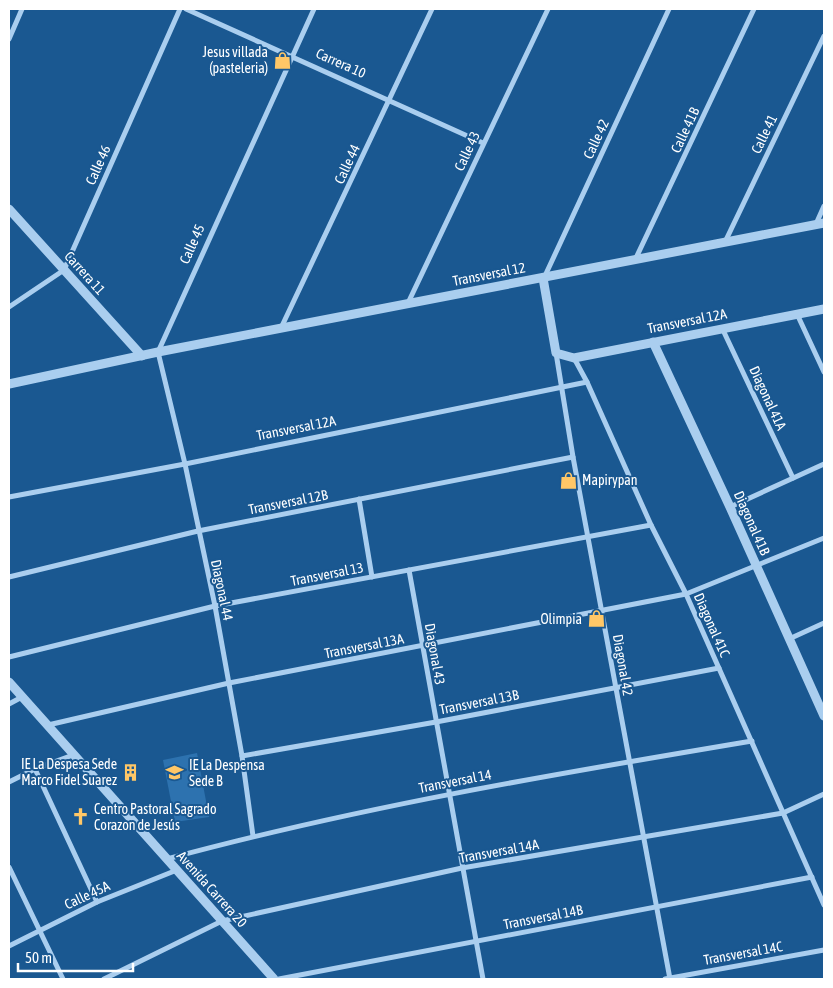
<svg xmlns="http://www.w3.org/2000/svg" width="833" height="988" font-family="'Asap Condensed',sans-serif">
<rect width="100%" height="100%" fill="#1a5891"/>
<polygon fill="#2d72af" points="197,753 209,817 175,822 163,760"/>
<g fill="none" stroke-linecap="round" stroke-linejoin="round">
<g stroke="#aaceef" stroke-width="5">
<polyline points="186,9 483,143"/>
<polyline points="9,39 22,9"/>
<polyline points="816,224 824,206"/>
<polyline points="725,242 824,36"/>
<polyline points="635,260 754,9"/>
<polyline points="544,278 669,9"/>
<polyline points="408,303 548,9"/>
<polyline points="9,307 64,270 180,9"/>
<polyline points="797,314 824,372"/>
<polyline points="281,328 432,9"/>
<polyline points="722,328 793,478"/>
<polyline points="556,353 573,457 670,979"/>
<polyline points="574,358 587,382 651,525 686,594 824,905"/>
<polyline points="9,497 185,464 587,382"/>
<polyline points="359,499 372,577"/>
<polyline points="730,507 824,464"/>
<polyline points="409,570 483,979"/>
<polyline points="9,577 198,531 573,457"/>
<polyline points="789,639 824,623"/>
<polyline points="9,657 215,606 651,525"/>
<polyline points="9,704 22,697"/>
<polyline points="48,725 229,683 686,594 824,538"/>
<polyline points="242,756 436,722 719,668"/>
<polyline points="35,769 97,902"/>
<polyline points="9,782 35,769 73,755"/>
<polyline points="253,836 242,756 215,606 185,464 158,352 314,9"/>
<path d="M167,859c192,-52 388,-85 585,-118"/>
<polyline points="9,867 63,979"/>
<polyline points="9,946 97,902 177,870"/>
<polyline points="104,979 222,921 462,868 783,813 824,794"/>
<polyline points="279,979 812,877"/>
<polyline points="665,979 824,950"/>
</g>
<g stroke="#aaceef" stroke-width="9">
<polyline points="9,209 142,356"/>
<polyline points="543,278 556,353 574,358 824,309"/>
<polyline points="653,342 730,507 824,716"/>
<polyline points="9,384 158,352 824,223"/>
<polyline points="9,682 274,979"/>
</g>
</g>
<defs>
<symbol id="shop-bare" viewBox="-9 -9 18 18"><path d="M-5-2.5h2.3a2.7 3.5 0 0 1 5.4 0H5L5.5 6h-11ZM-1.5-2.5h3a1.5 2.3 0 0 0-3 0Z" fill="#ffc767" stroke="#1a5891" stroke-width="2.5" paint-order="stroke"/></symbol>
<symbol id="building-bare" viewBox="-9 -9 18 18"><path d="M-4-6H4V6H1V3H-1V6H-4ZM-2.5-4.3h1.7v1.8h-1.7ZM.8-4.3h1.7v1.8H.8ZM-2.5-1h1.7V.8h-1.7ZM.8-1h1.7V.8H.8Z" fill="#ffc767" stroke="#1a5891" stroke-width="2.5" paint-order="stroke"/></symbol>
<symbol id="school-bare" viewBox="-9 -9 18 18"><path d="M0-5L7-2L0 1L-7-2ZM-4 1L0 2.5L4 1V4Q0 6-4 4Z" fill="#ffc767" stroke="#1a5891" stroke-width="2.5" paint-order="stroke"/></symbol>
<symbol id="church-bare" viewBox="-9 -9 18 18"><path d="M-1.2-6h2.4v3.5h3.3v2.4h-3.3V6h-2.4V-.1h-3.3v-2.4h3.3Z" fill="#ffc767" stroke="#1a5891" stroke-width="2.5" paint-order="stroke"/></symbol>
</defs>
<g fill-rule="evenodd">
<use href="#shop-bare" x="270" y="48" width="25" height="25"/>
<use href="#shop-bare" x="556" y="468" width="25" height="25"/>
<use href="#shop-bare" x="584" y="606" width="25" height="25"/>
<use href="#building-bare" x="118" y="760" width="25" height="25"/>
<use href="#school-bare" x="162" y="760" width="25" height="25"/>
<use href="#church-bare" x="68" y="804" width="25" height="25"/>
</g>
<g text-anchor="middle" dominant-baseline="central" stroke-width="4" stroke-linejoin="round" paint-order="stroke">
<g font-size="14" fill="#fff" stroke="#1a5891" text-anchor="end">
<text x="268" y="52">Jesus villada<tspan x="268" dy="16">(pasteleria)</tspan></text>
<text x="582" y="480" text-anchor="start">Mapirypan</text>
<text x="582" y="619">Olimpia</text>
<text x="117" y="764">IE La Despesa Sede<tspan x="117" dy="16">Marco Fidel Suarez</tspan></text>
<text x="189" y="765" text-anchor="start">IE La Despensa<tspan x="189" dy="16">Sede B</tspan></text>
<text x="94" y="809" text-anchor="start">Centro Pastoral Sagrado<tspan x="94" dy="16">Corazon de Jesús</tspan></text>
</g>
<g font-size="14" fill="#fff" stroke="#1a5891">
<text transform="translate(341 63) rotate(24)">Carrera 10</text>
<text transform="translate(685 130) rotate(-65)">Calle 41B</text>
<text transform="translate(764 134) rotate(-64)">Calle 41</text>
<text transform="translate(596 139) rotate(-65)">Calle 42</text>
<text transform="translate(467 151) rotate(-65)">Calle 43</text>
<text transform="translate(347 164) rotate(-65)">Calle 44</text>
<text transform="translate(98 165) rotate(-66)">Calle 46</text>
<text transform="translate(192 244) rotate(-66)">Calle 45</text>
<text transform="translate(85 273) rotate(48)">Carrera 11</text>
<text transform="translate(489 274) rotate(-11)">Transversal 12</text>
<text transform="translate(687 321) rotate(-11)">Transversal 12A</text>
<text transform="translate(768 398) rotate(65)">Diagonal 41A</text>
<text transform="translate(296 428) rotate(-11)">Transversal 12A</text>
<text transform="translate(288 502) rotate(-11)">Transversal 12B</text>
<text transform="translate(752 523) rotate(66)">Diagonal 41B</text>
<text transform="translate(327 574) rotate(-11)">Transversal 13</text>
<text transform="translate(222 590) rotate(78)">Diagonal 44</text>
<text transform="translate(712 625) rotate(66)">Diagonal 41C</text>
<text transform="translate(364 646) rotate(-11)">Transversal 13A</text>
<text transform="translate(435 654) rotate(80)">Diagonal 43</text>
<text transform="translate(623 665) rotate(80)">Diagonal 42</text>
<text transform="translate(479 702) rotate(-11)">Transversal 13B</text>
<text transform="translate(455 781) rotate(-11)">Transversal 14</text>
<text transform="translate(499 851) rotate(-10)">Transversal 14A</text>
<text transform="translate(212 889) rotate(48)">Avenida Carrera 20</text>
<text transform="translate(87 895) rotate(-25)">Calle 45A</text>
<text transform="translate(543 917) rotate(-11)">Transversal 14B</text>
<text transform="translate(743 953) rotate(-10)">Transversal 14C</text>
</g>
</g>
<rect width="833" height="988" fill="none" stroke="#ffffff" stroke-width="20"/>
<path d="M18 963v8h115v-8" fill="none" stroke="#ffffff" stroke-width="2.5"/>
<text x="25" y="963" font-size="15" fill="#ffffff" stroke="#1a5891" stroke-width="4" paint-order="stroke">50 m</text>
</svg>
